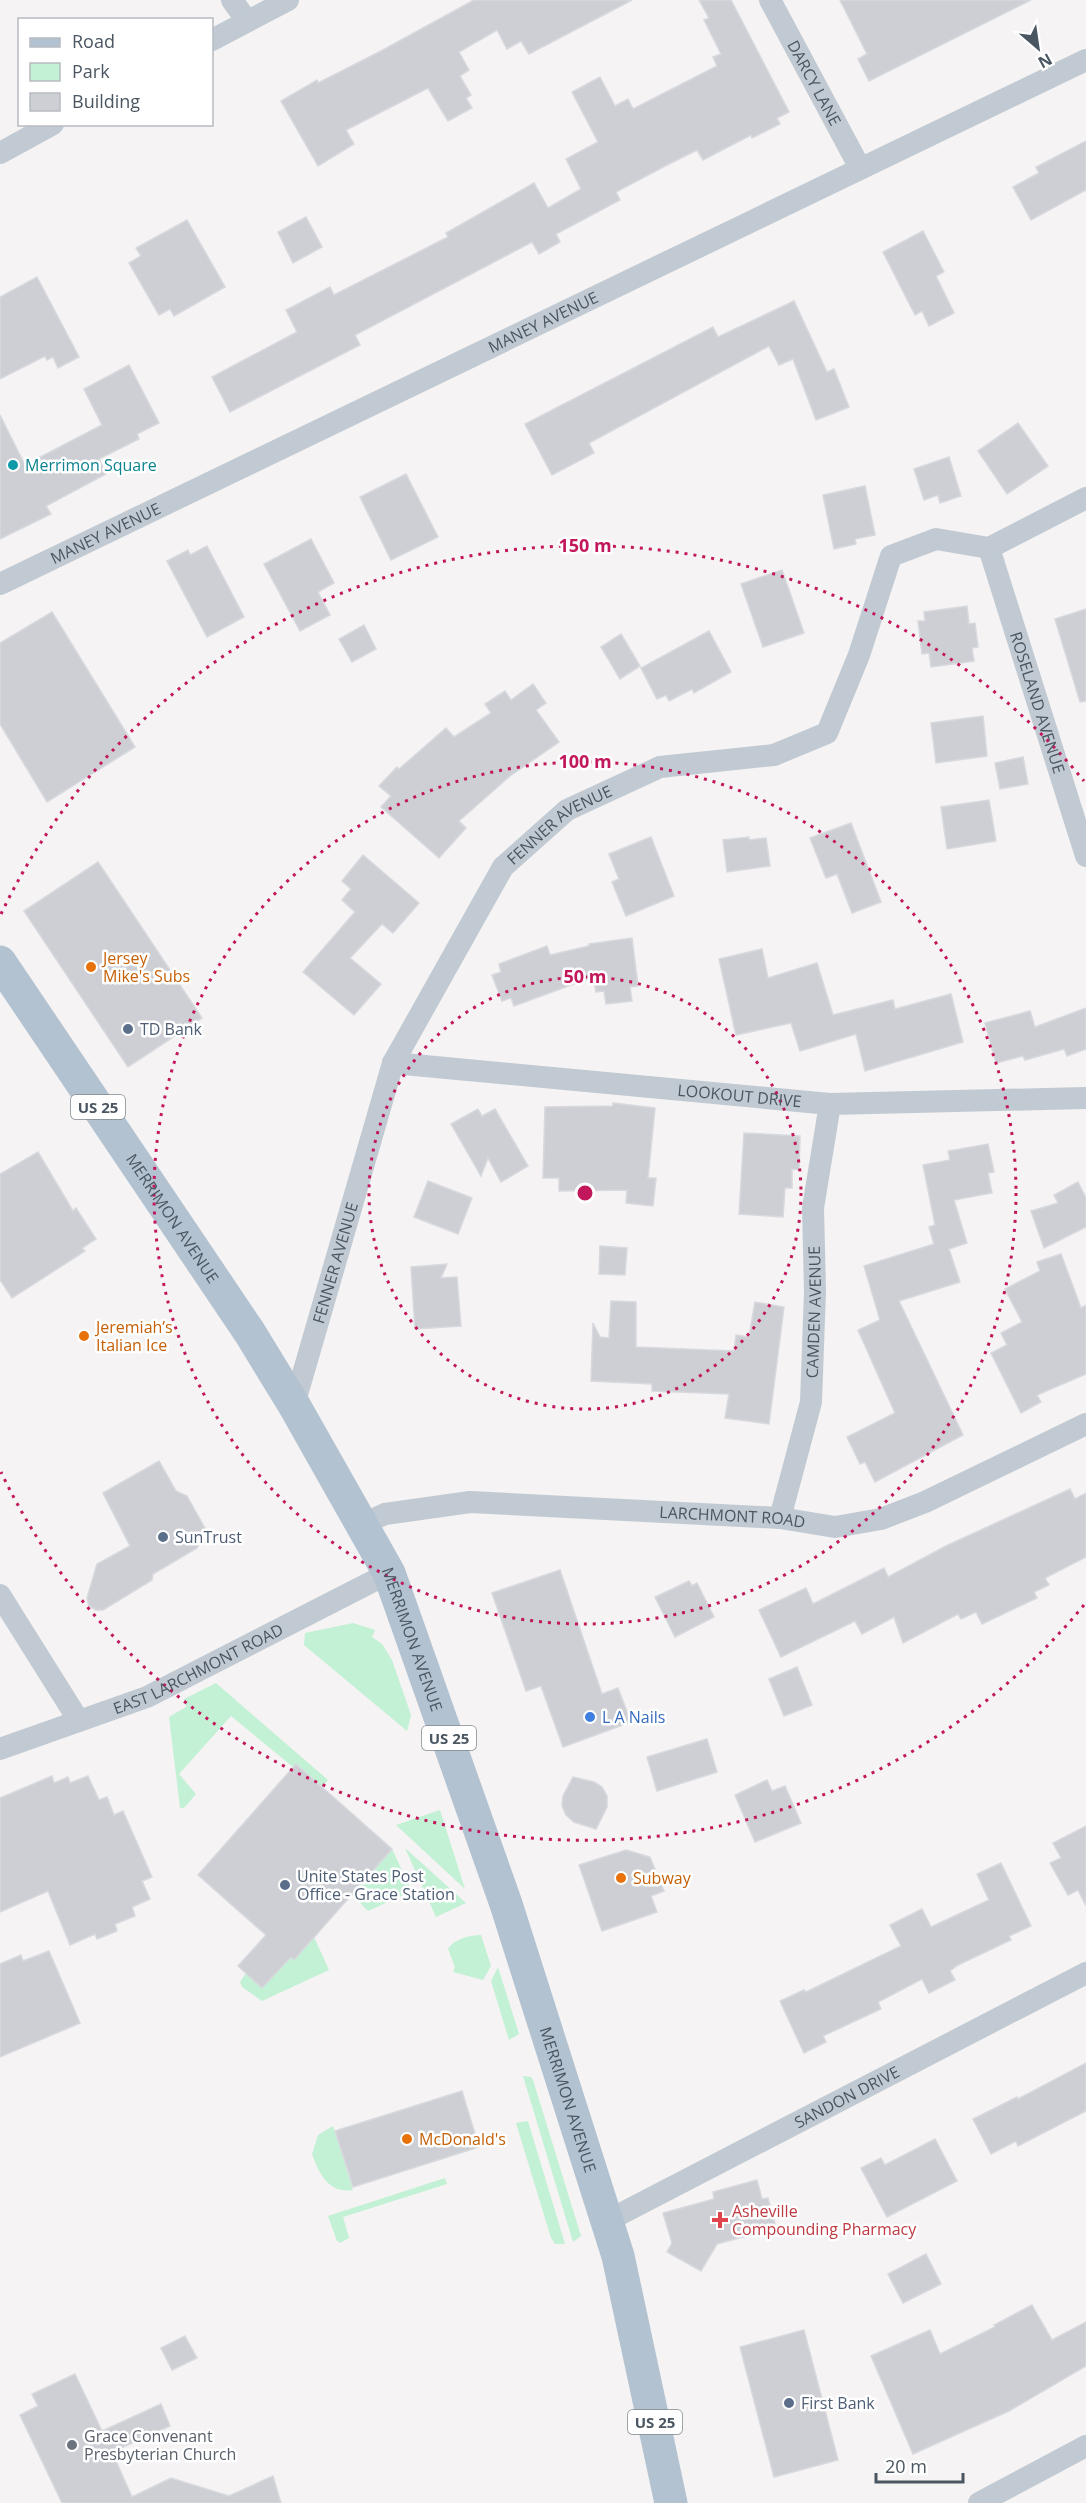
<svg xmlns="http://www.w3.org/2000/svg" width="1086" height="2503" font-family="'Open Sans',sans-serif">
<rect width="100%" height="100%" fill="#f5f3f3"/>
<g fill="#c3f1d5">
<polygon points="353,1623 375,1630 372,1637 382,1644 392,1660 411,1715 407,1731 304,1645 305,1633"/>
<polygon points="216,1683 328,1780 322,1787 297,1764 293,1767 231,1716 179,1774 196,1794 184,1808 180,1808 169,1717 186,1707 184,1699"/>
<polygon points="440,1810 465,1889 396,1825"/>
<polygon points="405,1848 466,1903 436,1917"/>
<polygon points="392,1849 412,1891 368,1911 352,1895"/>
<path d="M481,1935l10,31 -8,14 -30,-8 2,-5 -7,-18c6,-10 22,-14 33,-14z"/>
<polygon points="314,1937 329,1970 262,2001 242,1987 240,1982 246,1973 262,1988 291,1957 294,1960"/>
<polygon points="498,1967 519,2034 509,2040 491,1981"/>
<polygon points="523,2076 531,2077 533,2080 581,2236 573,2242"/>
<polygon points="528,2121 565,2244 555,2244 551,2238 516,2123"/>
<path d="M333,2126l20,64c-24,4 -34,-16 -41,-36l6,-19z"/>
<polygon points="445,2178 447,2184 343,2217 349,2238 340,2243 337,2241 328,2216"/>
</g>
<g fill="#cdcfd5" stroke="#d7d9de" stroke-width="1.5">
<polygon points="474,0 632,0 529,54 521,41 507,49 497,30 459,52 469,70 460,76 471,95 466,98 472,108 448,121 428,88 346,130 354,144 318,166 281,101 317,80 318,83 381,51"/>
<polygon points="699,0 731,0 789,112 777,118 780,124 752,138 751,135 703,160 697,150 667,165 616,192 620,200 556,234 560,242 539,254 532,242 355,335 360,345 230,412 212,377 297,332 286,310 330,287 334,295 448,237 446,233 534,183 548,208 581,189 566,159 598,142 572,92 600,77 615,106 628,99 633,109 717,66 713,57 721,54 704,20 709,18"/>
<polygon points="840,0 1031,0 869,81 858,59 867,54"/>
<polygon points="1086,141 1086,190 1031,220 1013,187 1039,173 1036,167"/>
<polygon points="306,217 322,247 293,263 278,232"/>
<polygon points="187,220 225,287 174,316 170,309 159,315 129,263 141,256 136,248"/>
<polygon points="923,231 944,272 936,276 954,313 929,326 922,311 915,315 883,252"/>
<polygon points="37,277 79,357 58,368 53,357 47,360 45,356 0,379 0,297"/>
<polygon points="794,301 827,372 834,369 849,407 816,420 793,359 779,365 769,346 589,443 594,453 552,475 525,424 713,327 718,337"/>
<polygon points="129,365 159,423 137,434 139,439 99,459 106,474 46,506 51,514 0,539 0,415 25,465 102,425 84,389"/>
<polygon points="1018,423 1048,466 1007,494 978,451"/>
<polygon points="949,457 961,496 940,503 938,495 924,500 914,469"/>
<polygon points="406,474 438,537 391,560 360,497"/>
<polygon points="865,486 875,535 855,539 856,544 834,549 823,495"/>
<polygon points="311,539 334,583 318,592 330,615 300,631 264,564"/>
<polygon points="207,546 244,617 207,637 167,561 188,550 190,555"/>
<polygon points="782,570 804,633 763,647 741,584"/>
<polygon points="967,606 969,624 975,623 978,647 972,648 974,661 931,667 929,653 922,654 918,621 925,621 924,612"/>
<polygon points="1086,609 1086,701 1080,702 1055,619"/>
<polygon points="52,612 135,747 47,802 0,724 0,643"/>
<polygon points="364,625 376,649 352,662 339,639"/>
<polygon points="709,631 731,672 694,693 692,689 669,701 666,695 657,699 641,668"/>
<polygon points="621,634 640,666 620,679 601,647"/>
<polygon points="533,684 546,703 536,710 559,742 510,776 459,821 466,828 439,858 381,807 391,796 379,786 397,767 399,769 446,728 454,737 491,713 485,704 505,691 511,700"/>
<polygon points="983,716 987,756 936,763 931,723"/>
<polygon points="1023,757 1028,784 1000,789 995,763"/>
<polygon points="989,800 996,841 947,849 941,807"/>
<polygon points="851,823 881,902 852,913 837,874 826,878 810,838"/>
<polygon points="651,837 674,896 626,916 612,882 619,879 609,854"/>
<polygon points="749,837 749,840 766,838 770,866 727,872 723,840"/>
<polygon points="363,855 419,903 393,933 382,924 350,958 381,984 354,1015 303,972 355,912 342,900 351,889 342,881"/>
<polygon points="98,862 202,1018 128,1067 24,911"/>
<polygon points="632,938 638,986 630,987 632,1001 606,1004 604,991 596,992 593,977 514,1006 511,998 502,1001 492,975 501,972 499,964 547,946 550,955 589,946 589,944"/>
<polygon points="762,949 768,978 817,963 833,1015 893,1000 895,1009 951,994 963,1042 865,1071 856,1034 800,1051 791,1023 736,1035 719,959"/>
<polygon points="1086,1008 1086,1049 1067,1056 1064,1049 1025,1060 1023,1056 996,1063 985,1023 1030,1011 1035,1027"/>
<polygon points="613,1103 655,1108 648,1178 656,1178 653,1206 626,1203 627,1190 559,1191 559,1178 543,1178 545,1107 613,1106"/>
<polygon points="478,1109 482,1116 495,1109 528,1166 501,1182 488,1158 481,1176 451,1124"/>
<polygon points="744,1133 800,1136 799,1170 792,1169 792,1188 785,1188 783,1217 739,1214"/>
<polygon points="988,1144 994,1172 988,1173 992,1193 954,1200 967,1243 949,1249 960,1282 899,1301 963,1435 875,1482 865,1462 860,1464 847,1437 895,1413 858,1330 880,1320 864,1266 934,1244 929,1227 935,1225 923,1165 950,1160 948,1151"/>
<polygon points="38,1152 73,1211 76,1208 96,1239 82,1248 85,1251 12,1298 0,1280 0,1174"/>
<polygon points="428,1181 472,1198 458,1234 414,1217"/>
<polygon points="1078,1182 1086,1198 1086,1227 1044,1248 1031,1211 1058,1203 1054,1195"/>
<polygon points="600,1246 627,1248 625,1275 599,1274"/>
<polygon points="1061,1254 1081,1308 1086,1305 1086,1374 1037,1395 1041,1402 1021,1413 991,1353 1007,1345 1001,1333 1022,1322 1005,1289 1040,1271 1037,1262"/>
<polygon points="447,1264 441,1278 457,1277 461,1326 415,1329 411,1267"/>
<polygon points="611,1301 636,1302 636,1347 734,1351 736,1335 749,1337 755,1302 784,1307 769,1424 725,1418 729,1394 652,1391 652,1384 591,1381 593,1323 600,1337 609,1338"/>
<polygon points="159,1461 176,1491 187,1496 206,1530 197,1548 153,1574 152,1580 103,1610 96,1610 89,1606 87,1598 97,1564 130,1546 103,1493"/>
<polygon points="1070,1489 1075,1499 1086,1493 1086,1557 1045,1578 1049,1585 1034,1592 1037,1598 982,1624 976,1612 961,1619 958,1614 903,1643 894,1617 862,1634 855,1621 781,1657 759,1610 806,1588 813,1604 884,1568 888,1577 946,1546"/>
<polygon points="560,1570 602,1694 618,1688 631,1722 563,1747 541,1686 526,1691 492,1593"/>
<polygon points="689,1581 692,1586 697,1583 714,1617 675,1637 655,1597"/>
<polygon points="797,1667 812,1705 784,1716 769,1679"/>
<polygon points="707,1739 717,1772 657,1791 647,1757"/>
<polygon points="296,1764 392,1849 294,1960 291,1957 262,1988 238,1966 266,1935 198,1875"/>
<polygon points="52,1776 54,1783 68,1777 70,1783 88,1776 99,1800 107,1797 114,1815 123,1811 152,1877 142,1881 150,1899 132,1907 135,1916 115,1924 117,1931 97,1939 95,1934 70,1945 48,1891 0,1912 0,1798"/>
<polygon points="573,1777 594,1782 602,1787 607,1796 607,1807 596,1829 574,1822 566,1815 562,1806 563,1796"/>
<polygon points="767,1780 772,1791 785,1786 801,1823 755,1842 735,1795"/>
<polygon points="1086,1826 1086,1906 1078,1890 1068,1895 1050,1863 1061,1858 1053,1843"/>
<polygon points="626,1850 650,1857 664,1891 651,1896 657,1912 602,1931 579,1865"/>
<polygon points="1001,1863 1031,1926 1009,1936 1011,1940 958,1965 950,1971 955,1980 929,1993 922,1979 878,2002 881,2009 823,2036 826,2042 804,2053 780,2001 804,1990 806,1992 901,1946 890,1925 922,1909 931,1927 989,1900 977,1874"/>
<polygon points="49,1951 80,2023 0,2057 0,1964 21,1955 23,1961"/>
<polygon points="1086,2063 1086,2111 1018,2146 1016,2141 991,2154 973,2119 1017,2097 1018,2099"/>
<polygon points="462,2091 479,2147 353,2187 335,2131"/>
<polygon points="935,2139 957,2181 887,2217 861,2168 881,2158 885,2165"/>
<polygon points="757,2180 762,2199 768,2198 776,2228 717,2244 701,2271 667,2252 672,2243 663,2213 714,2199 713,2192"/>
<polygon points="926,2254 941,2284 903,2303 888,2274"/>
<polygon points="1032,2305 1052,2340 1086,2322 1086,2366 1009,2411 913,2454 871,2356 930,2330 940,2354 995,2327 994,2325"/>
<polygon points="804,2330 838,2460 774,2477 740,2347"/>
<polygon points="185,2336 197,2358 172,2370 161,2348"/>
<polygon points="75,2374 102,2431 161,2404 170,2426 112,2452 132,2497 171,2478 229,2496 273,2476 281,2503 62,2503 20,2415 38,2406 32,2394"/>
</g>
<g fill="none" stroke-linecap="round" stroke-linejoin="round">
<g stroke="#c1cad2" stroke-width="22">
<polyline points="232,0 247,21"/>
<path id="s1" d="M770,0l90,168"/>
<polyline points="212,40 288,0"/>
<polyline points="0,153 53,124"/>
<path id="s2" d="M989,548l97,308"/>
<path id="s3" d="M0,584l1086,-524"/>
<path id="s4" d="M393,1063l437,41 256,-6"/>
<path id="s5" d="M294,1405l99,-342 110,-196 64,-57 93,-43 114,-12 53,-22 32,-78 32,-99 45,-17 53,9 97,-50"/>
<path id="s6" d="M780,1518l31,-116 4,-111 -2,-83 17,-104"/>
<path id="s7" d="M361,1525l24,-11 85,-12 310,16 55,9 46,-8 44,-17 161,-78"/>
<polyline points="0,1595 79,1721"/>
<path id="s8" d="M0,1749l147,-52 242,-124"/>
<path id="s9" d="M607,2221l479,-248"/>
<polyline points="979,2503 1086,2446"/>
</g>
<path stroke="#b3c2d1" stroke-width="33" id="s10" d="M0,962l250,371 44,72 95,168 117,331 112,352 53,247"/>
</g>
<g fill="none" stroke="#c2185b" stroke-width="3" stroke-dasharray="3 6">
<circle cx="585" cy="1193" r="216"/>
<circle cx="585" cy="1193" r="431"/>
<path d="M1084 1605A647 647 0 0 1 1 1472M1 914A647 647 0 0 1 1084 781"/>
</g>
<circle fill="#0f9aa8" stroke="#fff" stroke-width="2" cx="13" cy="465" r="6"/>
<g fill="#e8710a" stroke="#fff" stroke-width="2">
<circle cx="91" cy="967" r="6"/>
<circle cx="84" cy="1336" r="6"/>
<circle cx="621" cy="1878" r="6"/>
<circle cx="407" cy="2139" r="6"/>
</g>
<g fill="#5c6f8a" stroke="#fff" stroke-width="2">
<circle cx="128" cy="1029" r="6"/>
<circle cx="163" cy="1537" r="6"/>
<circle cx="285" cy="1885" r="6"/>
<circle cx="789" cy="2403" r="6"/>
</g>
<circle fill="#3f7fe0" stroke="#fff" stroke-width="2" cx="590" cy="1717" r="6"/>
<path fill="#e0444e" stroke="#fff" stroke-width="2" d="M717 2211h6v6h6v6h-6v6h-6v-6h-6v-6h6z"/>
<circle fill="#6b7280" stroke="#fff" stroke-width="2" cx="72" cy="2445" r="6"/>
<g text-anchor="middle" dominant-baseline="central" stroke-width="5" stroke-linejoin="round" paint-order="stroke">
<g fill="#fff" stroke="#808990" stroke-width="1.5">
<rect x="71" y="1095" width="54" height="24" rx="4.5"/>
<rect x="422" y="1726" width="54" height="24" rx="4.5"/>
<rect x="628" y="2410" width="54" height="24" rx="4.5"/>
</g>
<g font-size="15" font-weight="bold" fill="#4a5661">
<text x="98" y="1107">US 25</text>
<text x="449" y="1738">US 25</text>
<text x="655" y="2422">US 25</text>
</g>
<g font-size="16" fill="#4a5661" stroke="#fff">
<text stroke="none"><textPath href="#s1" startOffset="94">DARCY LANE</textPath></text>
<text stroke="none"><textPath href="#s3" startOffset="603">MANEY AVENUE</textPath></text>
<text stroke="none"><textPath href="#s3" startOffset="117">MANEY AVENUE</textPath></text>
<text stroke="none"><textPath href="#s2" startOffset="162">ROSELAND AVENUE</textPath></text>
<text stroke="none"><textPath href="#s5" startOffset="652">FENNER AVENUE</textPath></text>
<text stroke="none"><textPath href="#s4" startOffset="348">LOOKOUT DRIVE</textPath></text>
<text stroke="none"><textPath href="#s10" startOffset="309">MERRIMON AVENUE</textPath></text>
<text stroke="none"><textPath href="#s5" startOffset="148">FENNER AVENUE</textPath></text>
<text stroke="none"><textPath href="#s6" startOffset="210">CAMDEN AVENUE</textPath></text>
<text stroke="none"><textPath href="#s7" startOffset="375">LARCHMONT ROAD</textPath></text>
<text stroke="none"><textPath href="#s10" startOffset="795">MERRIMON AVENUE</textPath></text>
<text stroke="none"><textPath href="#s8" startOffset="214">EAST LARCHMONT ROAD</textPath></text>
<text stroke="none"><textPath href="#s9" startOffset="270">SANDON DRIVE</textPath></text>
<text stroke="none"><textPath href="#s10" startOffset="1281">MERRIMON AVENUE</textPath></text>
</g>
<g font-size="16" fill="#0d838f" stroke="#fff" text-anchor="start">
<text x="25" y="465">Merrimon Square</text>
</g>
<g font-size="16" fill="#c56008" stroke="#fff" text-anchor="start">
<text x="103" y="958">Jersey<tspan x="103" dy="18">Mike's Subs</tspan></text>
<text x="96" y="1327">Jeremiah’s<tspan x="96" dy="18">Italian Ice</tspan></text>
<text x="633" y="1878">Subway</text>
<text x="419" y="2139">McDonald's</text>
</g>
<g font-size="16" fill="#4e5e75" stroke="#fff" text-anchor="start">
<text x="140" y="1029">TD Bank</text>
<text x="175" y="1537">SunTrust</text>
<text x="297" y="1876">Unite States Post<tspan x="297" dy="18">Office - Grace Station</tspan></text>
<text x="801" y="2403">First Bank</text>
</g>
<g font-size="16" fill="#366cbe" stroke="#fff" text-anchor="start">
<text x="602" y="1717">L A Nails</text>
</g>
<g font-size="16" fill="#be3a42" stroke="#fff" text-anchor="start">
<text x="732" y="2211">Asheville<tspan x="732" dy="18">Compounding Pharmacy</tspan></text>
</g>
<g font-size="16" fill="#5b616d" stroke="#fff" text-anchor="start">
<text x="84" y="2436">Grace Convenant<tspan x="84" dy="18">Presbyterian Church</tspan></text>
</g>
</g>
<circle cx="585" cy="1193" r="9" fill="#c2185b" stroke="#fff" stroke-width="3"/>
<g font-size="18" text-anchor="middle" font-weight="bold" fill="#c2185b" stroke="#fff" stroke-width="5" stroke-linejoin="round" paint-order="stroke">
<text x="585" y="552">150 m</text>
<text x="585" y="768">100 m</text>
<text x="585" y="983">50 m</text>
</g>
<rect x="18" y="18" width="195" height="108" fill="#ffffff" stroke="#b7bbc0" stroke-width="1.5"/>
<rect x="30" y="38" width="30" height="9" fill="#b3c2d1" stroke="#b7bbc0" stroke-width="1.5"/>
<text x="72" y="48" font-size="18" fill="#4a5661">Road</text>
<rect x="30" y="63" width="30" height="18" fill="#c3f1d5" stroke="#b7bbc0" stroke-width="1.5"/>
<text x="72" y="78" font-size="18" fill="#4a5661">Park</text>
<rect x="30" y="93" width="30" height="18" fill="#cdcfd5" stroke="#b7bbc0" stroke-width="1.5"/>
<text x="72" y="108" font-size="18" fill="#4a5661">Building</text>
<g transform="translate(1038 48) rotate(151)" stroke="#ffffff" stroke-width="4.5" paint-order="stroke">
<path d="M0-4.5L10 22L0 15L-10 22Z" fill="#4a5661"/>
<text y="-9" font-size="16" font-weight="bold" text-anchor="middle" fill="#4a5661">N</text>
</g>
<path d="M876 2473v9h87v-9" fill="none" stroke="#4a5661" stroke-width="3"/>
<text x="885" y="2473" font-size="18" fill="#4a5661" stroke="#ffffff" stroke-width="4.5" paint-order="stroke">20 m</text>
</svg>
